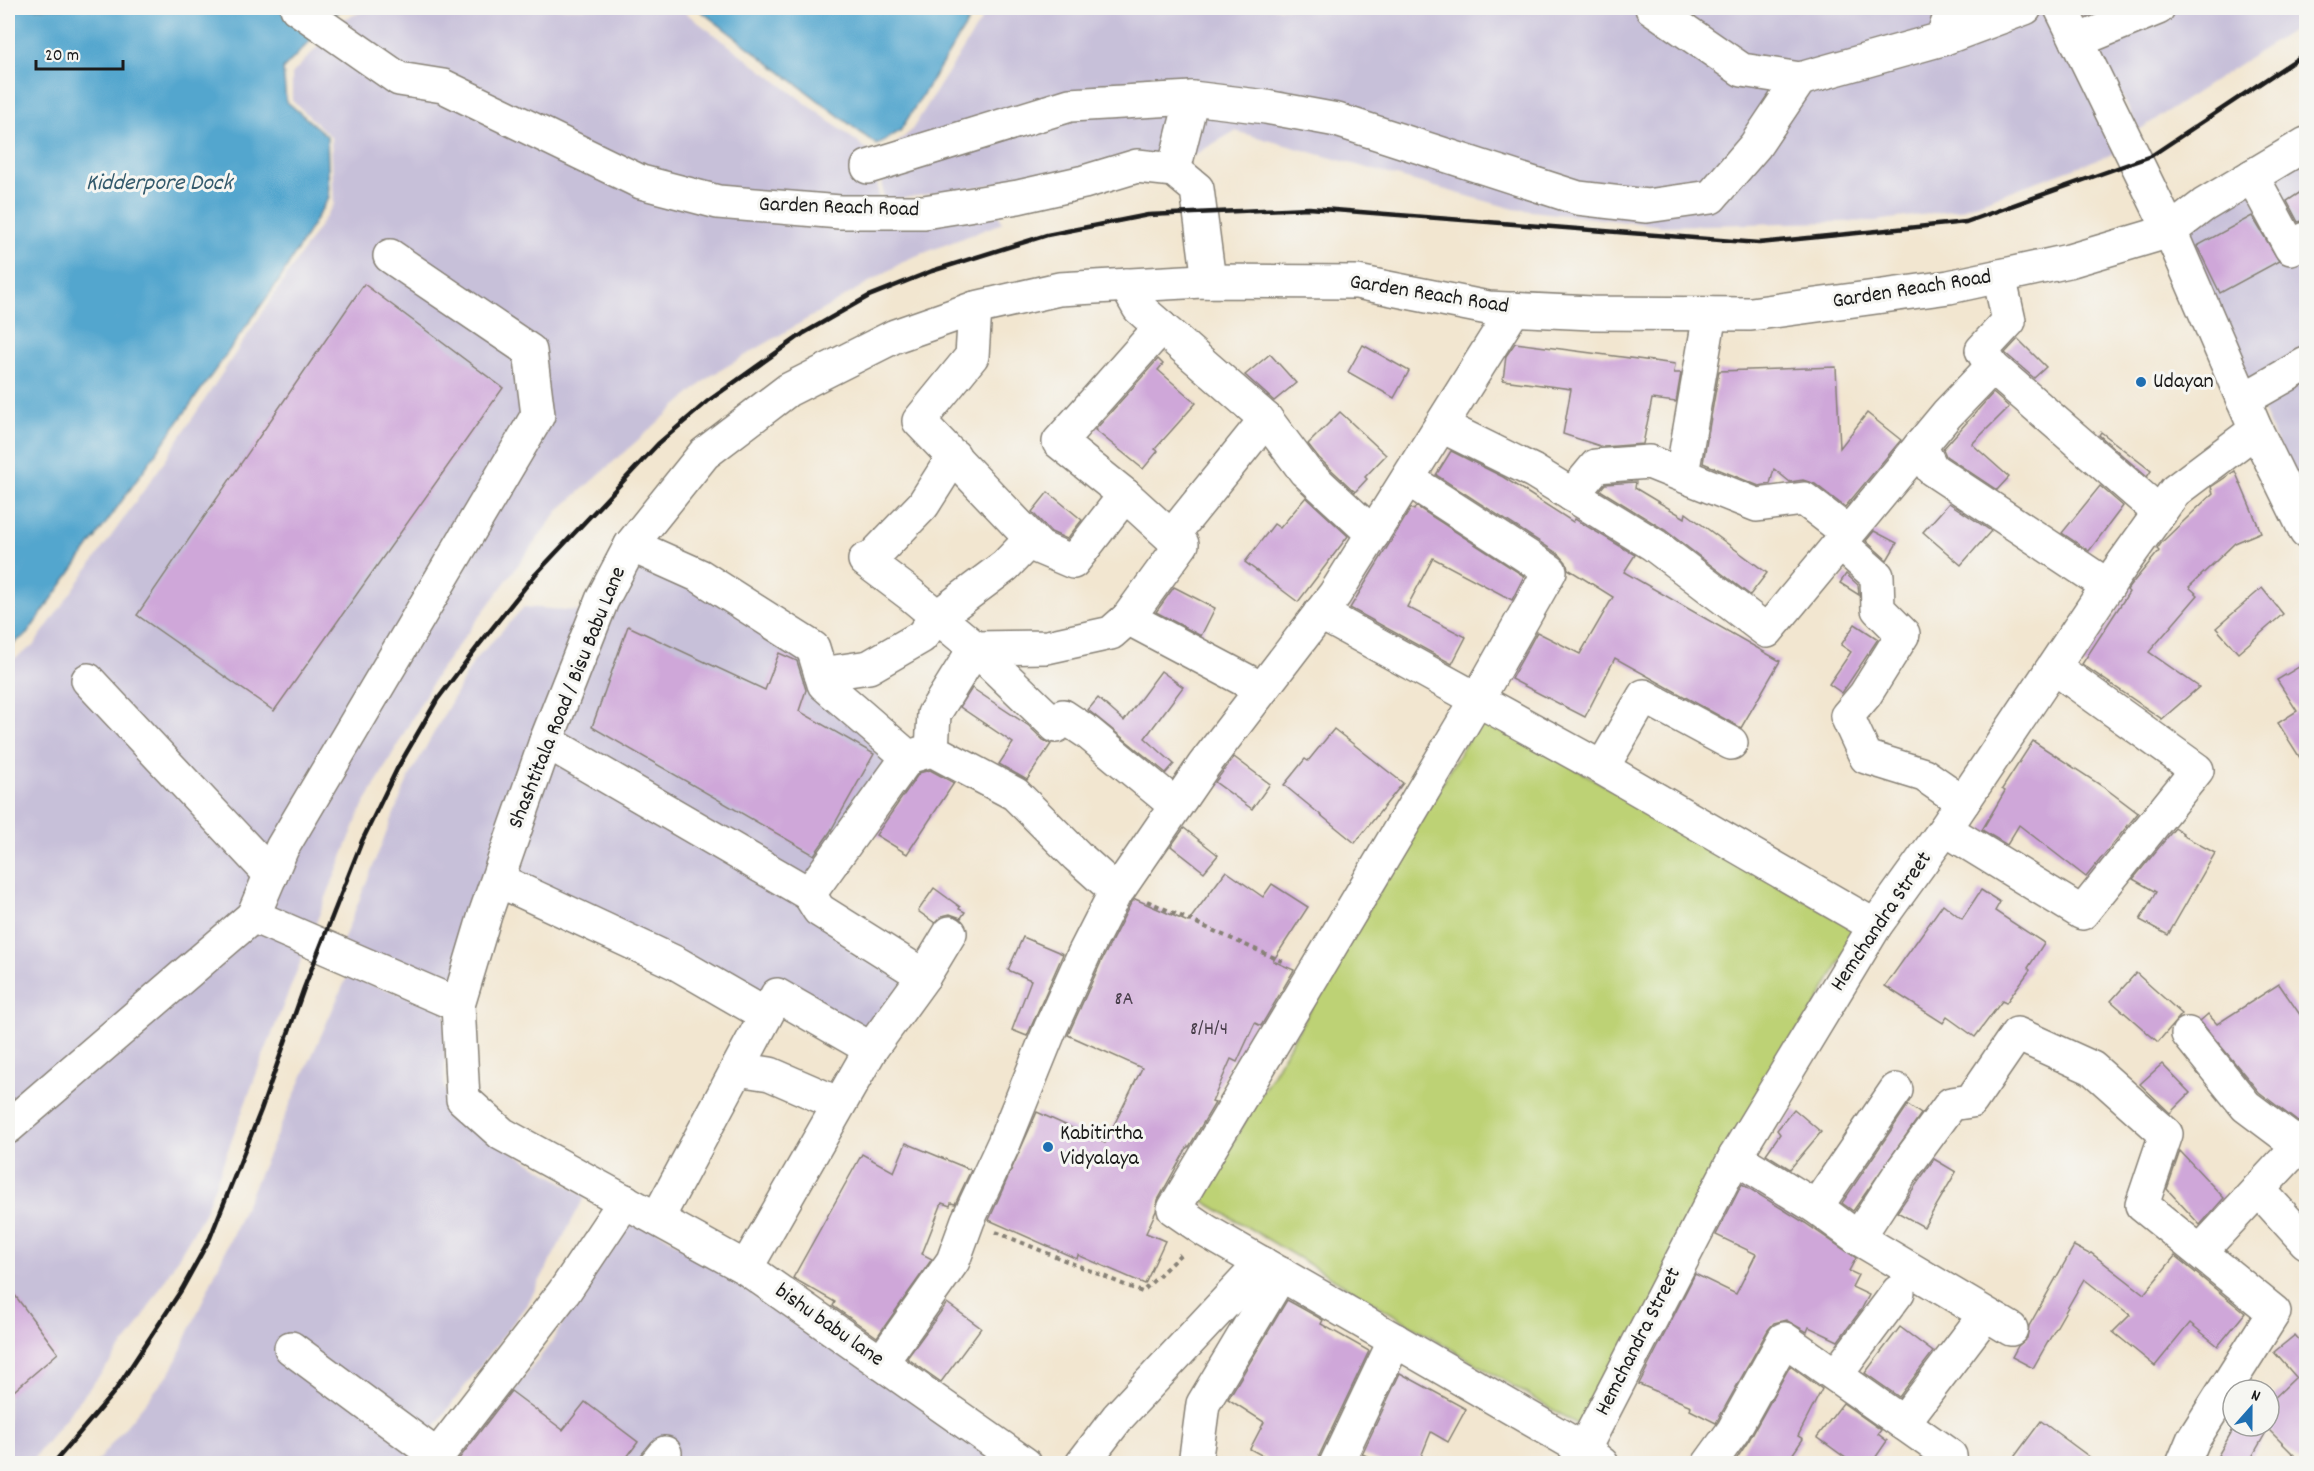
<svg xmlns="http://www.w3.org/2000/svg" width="2314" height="1471" font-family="Dekko,sans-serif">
<rect width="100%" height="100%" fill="#f6f6f2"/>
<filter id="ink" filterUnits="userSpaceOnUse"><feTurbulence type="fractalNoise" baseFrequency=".0167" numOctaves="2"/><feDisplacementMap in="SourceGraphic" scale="12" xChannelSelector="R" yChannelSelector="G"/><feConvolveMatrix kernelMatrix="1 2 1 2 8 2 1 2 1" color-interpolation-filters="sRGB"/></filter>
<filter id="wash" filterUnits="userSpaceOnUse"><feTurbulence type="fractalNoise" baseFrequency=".008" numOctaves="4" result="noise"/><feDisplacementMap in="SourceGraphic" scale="24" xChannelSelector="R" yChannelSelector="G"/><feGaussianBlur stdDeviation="1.35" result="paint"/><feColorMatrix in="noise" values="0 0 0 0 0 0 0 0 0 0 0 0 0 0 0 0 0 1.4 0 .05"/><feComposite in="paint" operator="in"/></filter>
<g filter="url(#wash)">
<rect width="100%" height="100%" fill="#f2e6d0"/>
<g fill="#c7c0d9">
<polygon points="372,8 679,8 876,156 880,222 996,207 1002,223 908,259 709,377 558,511 437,674 360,812 262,1059 204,1214 134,1332 30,1463 8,1464 8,663 33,646 159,469 334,204 331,137 292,100 292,74 344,19"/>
<polygon points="989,8 2054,8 2123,150 1959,210 1875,221 1663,226 1514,209 1235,131 1182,162 1097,169 883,201 882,156 911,131"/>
<polygon points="2078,8 2306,8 2306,21 2139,130"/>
<polygon points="2306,147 2306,504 2181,234"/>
<polygon points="635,555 808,648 897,755 801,897 915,976 869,1038 764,1001 495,874 451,995 342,943 408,779 474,661 524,607 608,613"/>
<polygon points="347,977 446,1008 444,1088 475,1129 585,1196 528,1303 407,1463 95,1464 172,1370"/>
<polygon points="628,1212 1003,1453 995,1464 457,1464 551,1343"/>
</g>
<polygon fill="#bdd275" stroke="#6c7748" stroke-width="1.5" points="1482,715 1857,930 1585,1429 1200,1199"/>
<g fill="#52a6ce" stroke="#376175" stroke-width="1.5">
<polygon points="8,8 342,8 283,69 286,101 327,136 329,197 280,279 27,634 8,647"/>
<polygon points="697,8 977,8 900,131 877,145"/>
</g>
<g id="blocks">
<g fill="#cfa7d9">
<polygon points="2307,188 2307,220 2298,222 2287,201"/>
<polygon points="2252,216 2279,261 2220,293 2197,246"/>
<polygon points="364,284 503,388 274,711 137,615"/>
<polygon points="2018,339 2046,367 2034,378 2005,353"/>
<polygon points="1515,343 1675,364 1674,373 1681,373 1676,402 1652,399 1643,444 1603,447 1563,434 1571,389 1503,380 1506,356"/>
<polygon points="1363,345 1409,371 1394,398 1348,372"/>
<polygon points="1270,354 1296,383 1274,401 1245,375"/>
<polygon points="1158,359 1163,364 1158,370 1196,403 1155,449 1158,451 1143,469 1095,430"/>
<polygon points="1836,367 1840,448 1867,413 1901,440 1845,507 1815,484 1803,480 1790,482 1774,469 1770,484 1759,486 1703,463 1719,371"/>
<polygon points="1993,393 2009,407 1972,444 2009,477 1997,490 1946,456 1943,449"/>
<polygon points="1340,412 1386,455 1365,477 1367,479 1355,492 1319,458 1308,444"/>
<polygon points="2101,432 2151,471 2147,477 2099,435"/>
<polygon points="1451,451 1503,477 1573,522 1575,519 1635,555 1624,572 1780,661 1741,728 1615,658 1585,717 1511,679 1537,632 1580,654 1613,597 1568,569 1566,562 1560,555 1436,475"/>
<polygon points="2235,471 2261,532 2235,543 2189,587 2198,595 2149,652 2199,687 2162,719 2082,664 2129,592 2127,590 2130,586 2159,551 2157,549 2162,542 2213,493 2211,487"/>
<polygon points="1636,482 1635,488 1685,518 1686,513 1767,573 1750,595 1665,530 1600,490 1605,484"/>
<polygon points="2100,486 2123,506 2089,551 2062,533"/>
<polygon points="1048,492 1082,520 1067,539 1051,532 1032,512"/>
<polygon points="1306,497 1348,536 1298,602 1245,562 1274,524 1280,528"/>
<polygon points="1949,503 1991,531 1961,565 1923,532"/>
<polygon points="1416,506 1524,576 1512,600 1433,558 1407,607 1466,637 1452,664 1350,608 1411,508 1414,510"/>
<polygon points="1874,531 1897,543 1887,560 1866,541"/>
<polygon points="1846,574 1858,585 1859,595 1840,583"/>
<polygon points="1174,587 1215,608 1201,636 1156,612"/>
<polygon points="2262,588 2283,614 2238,653 2216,628"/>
<polygon points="1855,624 1878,639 1842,693 1829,684 1851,652 1841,645"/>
<polygon points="628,626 765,690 779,653 797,661 806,690 799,711 874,754 830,832 814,855 592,727"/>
<polygon points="2307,662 2307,769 2278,723 2297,711 2277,680"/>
<polygon points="1161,671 1183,687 1145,738 1174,764 1166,773 1088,710 1098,698 1124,721"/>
<polygon points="972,688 1029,726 1043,740 1051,744 1027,780 999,764 1013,743 960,707"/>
<polygon points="1334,729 1403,783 1355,843 1284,785 1305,759 1308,761"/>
<polygon points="2033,741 2105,788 2138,813 2086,877 2019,825 2007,845 1982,830 2005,791 2002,789"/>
<polygon points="1234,757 1270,784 1252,809 1215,782"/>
<polygon points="930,770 954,783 907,854 876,835 919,773"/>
<polygon points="1184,828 1218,855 1204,872 1171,846"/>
<polygon points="2175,828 2183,833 2182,835 2215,853 2168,935 2140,920 2156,892 2133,879"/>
<polygon points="1226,871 1263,897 1272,884 1308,907 1273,961 1294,970 1261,1026 1255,1023 1237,1062 1231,1059 1212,1102 1215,1103 1189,1147 1188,1146 1158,1200 1156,1211 1146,1233 1165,1241 1145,1284 1078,1255 1077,1259 989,1220 1037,1112 1105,1143 1142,1068 1068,1035 1101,962 1131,903 1135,899 1188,922"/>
<polygon points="934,888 960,907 959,909 965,912 961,918 950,914 942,916 935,923 918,911"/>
<polygon points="1981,890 2000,902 1995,911 2044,943 2028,968 2030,970 2006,1003 2002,1001 1975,1037 1947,1017 1943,1023 1885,986 1943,904 1962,919"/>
<polygon points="1023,937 1063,954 1027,1036 1012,1030 1031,980 1008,970"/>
<polygon points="2136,973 2182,1014 2158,1042 2111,1001"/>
<polygon points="2279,984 2307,1025 2307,1120 2298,1122 2259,1092 2200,1021 2208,1014 2217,1024"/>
<polygon points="2162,1064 2190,1093 2170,1113 2140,1084"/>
<polygon points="1908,1105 1921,1114 1853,1211 1842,1203"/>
<polygon points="1794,1109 1821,1132 1790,1169 1766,1154 1780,1134 1777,1130"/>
<polygon points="906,1143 971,1170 955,1204 951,1203 950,1206 942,1203 922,1254 932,1259 877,1337 833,1306 835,1302 793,1278 862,1154 894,1172"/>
<polygon points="2180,1151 2224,1198 2200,1225 2167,1189"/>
<polygon points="1934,1159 1956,1172 1924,1227 1897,1212"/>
<polygon points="1742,1184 1805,1223 1856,1258 1849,1271 1858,1275 1852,1287 1869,1295 1861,1310 1838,1341 1809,1327 1807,1332 1786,1320 1774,1323 1768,1330 1716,1423 1690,1410 1691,1406 1639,1384 1695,1274 1736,1294 1756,1254 1716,1235"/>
<polygon points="2074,1246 2089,1254 2091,1253 2144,1294 2175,1256 2245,1313 2218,1346 2190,1323 2155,1366 2113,1332 2130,1315 2084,1279 2033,1368 2012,1357 2018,1346 2027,1338 2029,1326"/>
<polygon points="8,1286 58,1353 8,1396"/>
<polygon points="1287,1300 1323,1320 1321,1324 1369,1351 1319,1456 1318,1464 1278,1464 1250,1449 1264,1422 1228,1399"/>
<polygon points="947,1303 981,1328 941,1382 907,1358"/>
<polygon points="1900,1327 1933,1352 1899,1397 1865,1373"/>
<polygon points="2295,1335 2307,1349 2307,1464 2303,1464 2269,1430 2269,1427 2248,1464 2213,1464 2235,1426 2269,1426 2269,1403 2296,1377 2274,1352"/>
<polygon points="1790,1366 1822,1389 1798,1436 1803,1439 1786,1464 1733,1464 1749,1440"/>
<polygon points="1400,1373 1466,1409 1448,1442 1431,1432 1418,1464 1385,1464 1362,1454"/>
<polygon points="511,1391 563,1430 585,1402 638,1442 622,1464 455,1464"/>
<polygon points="1843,1403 1881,1430 1878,1434 1887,1441 1871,1464 1854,1464 1817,1437"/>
<polygon points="2041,1421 2099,1464 2009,1464"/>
</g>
</g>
</g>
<g filter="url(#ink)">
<use href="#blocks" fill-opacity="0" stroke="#878176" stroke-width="1.5"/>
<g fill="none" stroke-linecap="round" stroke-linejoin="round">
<defs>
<g id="minor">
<polyline points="297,8 399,79 443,86 641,182 718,202 840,212 924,212 1018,197 1084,182 1137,166 1174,170 1197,189 1209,281"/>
<polyline points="1652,8 1742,70 1800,79 1942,39 1953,8"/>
<polyline points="2061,8 2170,231 2256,430 2306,532"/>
<polyline points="1942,39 2025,8"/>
<polyline points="2077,41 2158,8"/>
<polyline points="868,167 1070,105 1192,98 1266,107 1337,120 1578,198 1647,206 1711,197 1755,146 1800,79"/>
<polyline points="1174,170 1192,98"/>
<polyline points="2252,176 2291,248 2306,239"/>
<polyline points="1126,285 1139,308 1266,419 1305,471 1373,534"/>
<polyline points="975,308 972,356 919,421 1040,548 1073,562 1125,495"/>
<polyline points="1161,327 1059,442 1125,495 1171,537"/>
<polyline points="1992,367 1982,350 2009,321 1999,276"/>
<polyline points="2243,400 2306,364"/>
<polyline points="1442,426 1533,471 1654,545 1767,631 1947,414 1992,367 2160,513"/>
<polyline points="1920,446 1932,469 2108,586"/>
<polyline points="1682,474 1710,314"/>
<polyline points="1408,479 1550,571 1477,700 1174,1209 1206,1231 1583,1449 1602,1464"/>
<polyline points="1572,495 1596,466 1649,462 1757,505 1804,499 1848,533"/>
<polyline points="1840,543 1877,576 1878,609 1903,634 1865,695 1847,716 1866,757 1924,775 1963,802"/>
<polyline points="631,545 700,576 813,648 824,684 908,757 932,750 1015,794 1077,856 1116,891"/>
<polyline points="865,560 910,594 975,648 1047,647 1111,633 1128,618"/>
<polyline points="868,562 923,505 954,456"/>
<polyline points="1320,613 1602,768 1875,926"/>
<polyline points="821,674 869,667 921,637 937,617 1005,566 1031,539"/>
<polyline points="88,680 271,875"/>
<polyline points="1262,689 1128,618 1182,544 1171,537 1266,419"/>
<polyline points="546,741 809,894 908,757"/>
<polyline points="932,750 934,714 975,648 1056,726 1063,716 1087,732 1175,805"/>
<polyline points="1602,768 1644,696 1731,743"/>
<polyline points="1945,829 2082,913 2197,770 2054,667"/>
<polyline points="498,880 676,963 766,1015"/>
<polyline points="809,894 819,910 924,976"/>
<polyline points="253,916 282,848 538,415 530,351 390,256"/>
<polyline points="2188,1034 2246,1106 2298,1145"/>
<polyline points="737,1069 770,1074 839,1104"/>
<polyline points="8,1127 253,916 458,1005"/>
<polyline points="1735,1157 1816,1207 1858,1238 2011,1329"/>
<polyline points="2258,1189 2306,1242"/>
<polyline points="1816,1207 1896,1090"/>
<polyline points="657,1219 777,995 871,1049 924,976 950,933"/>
<polyline points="1858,1238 1899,1175 1951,1104 1971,1101 2017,1034 2092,1068 2166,1134 2142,1205 2274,1312 2193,1440 2183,1464"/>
<polyline points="2201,1251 2306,1138"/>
<polyline points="746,1268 871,1049"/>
<polyline points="291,1348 437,1456"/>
<polyline points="881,1363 953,1261 968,1220 1004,1143 1051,1027 1084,954 1116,891 1119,889 1204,765 1335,594 1514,309"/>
<polyline points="1836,1375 1898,1292"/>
<polyline points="1903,1423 1985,1315"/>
<polyline points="431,1464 564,1292 625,1201"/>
<polyline points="656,1464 665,1453"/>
<polyline points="1025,1464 746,1268 502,1134 463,1099 458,1005 485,915 546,741 602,600 631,545 704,454 788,390 895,336 975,308 1059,289 1202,281 1357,282 1488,308 1592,313 1751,314 1949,287 2069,261 2170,231 2204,205 2306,144"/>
<polyline points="1082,1464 1118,1417 1262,1263"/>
<polyline points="1195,1464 1203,1404 1281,1274"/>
<polyline points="1336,1464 1395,1340"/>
<polyline points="1576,1464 1735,1157 1875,926 1945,829 2115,575 2175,491 2256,430"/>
<polyline points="1709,1464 1733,1431 1784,1339 1950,1456 1951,1464"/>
</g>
</defs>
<use href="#minor" stroke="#878176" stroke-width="36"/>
<g stroke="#878176" stroke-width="4" stroke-dasharray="4.5 4.5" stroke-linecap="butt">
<polyline points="1147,901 1286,963"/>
<polyline points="996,1232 1142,1292 1183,1252"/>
</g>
<use href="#minor" stroke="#fff" stroke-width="33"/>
<polyline stroke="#1c1c1c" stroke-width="4.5" points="53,1464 115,1391 182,1289 210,1238 261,1110 304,988 362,841 397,769 437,700 478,646 535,575 658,444 708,401 804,333 869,296 932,271 1047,235 1148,215 1309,208 1759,243 1966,222 2151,156 2306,53"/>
</g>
</g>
<g fill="#1f6fb2" stroke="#f6f6f2" stroke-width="2">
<circle cx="2141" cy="382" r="6"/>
<circle cx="1048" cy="1147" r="6"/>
</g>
<g text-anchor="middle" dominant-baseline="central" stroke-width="6" stroke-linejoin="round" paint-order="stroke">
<g font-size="20" fill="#493f4b">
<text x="1124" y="1000">8A</text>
<text x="1209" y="1030">8/H/4</text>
</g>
<g font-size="22" fill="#1c1c1c" stroke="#f6f6f2">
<text transform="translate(839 208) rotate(2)">Garden Reach Road</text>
<text transform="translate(1912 290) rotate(-9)">Garden Reach Road</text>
<text transform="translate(1429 295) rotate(9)">Garden Reach Road</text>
<text transform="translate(568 698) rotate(-68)">Shashtitala Road / Bisu Babu Lane</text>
<text transform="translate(1882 922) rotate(-56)">Hemchandra Street</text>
<text transform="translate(829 1326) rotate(35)">bishu babu lane</text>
<text transform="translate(1639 1342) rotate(-63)">Hemchandra Street</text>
</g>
<g font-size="22" fill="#1c1c1c" stroke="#f6f6f2" text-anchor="start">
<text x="2153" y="382">Udayan</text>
<text x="1060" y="1134">Kabitirtha<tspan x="1060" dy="25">Vidyalaya</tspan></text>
</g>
<g font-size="24" font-style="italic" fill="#345a6c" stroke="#f6f6f2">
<text x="159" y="184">Kidderpore Dock</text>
</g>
</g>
<rect width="2314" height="1471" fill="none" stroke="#f6f6f2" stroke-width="30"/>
<g transform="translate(2251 1408) rotate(21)"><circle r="28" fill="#f6f6f2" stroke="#9f9f9c" stroke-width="1.5"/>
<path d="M0-4.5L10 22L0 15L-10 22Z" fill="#1f6fb2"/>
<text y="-9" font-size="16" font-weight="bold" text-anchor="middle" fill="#1c1c1c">N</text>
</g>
<path d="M36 60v9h87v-9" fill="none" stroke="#1c1c1c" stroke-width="3"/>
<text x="45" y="60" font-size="18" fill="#1c1c1c" stroke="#f6f6f2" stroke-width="4.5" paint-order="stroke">20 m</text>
</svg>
